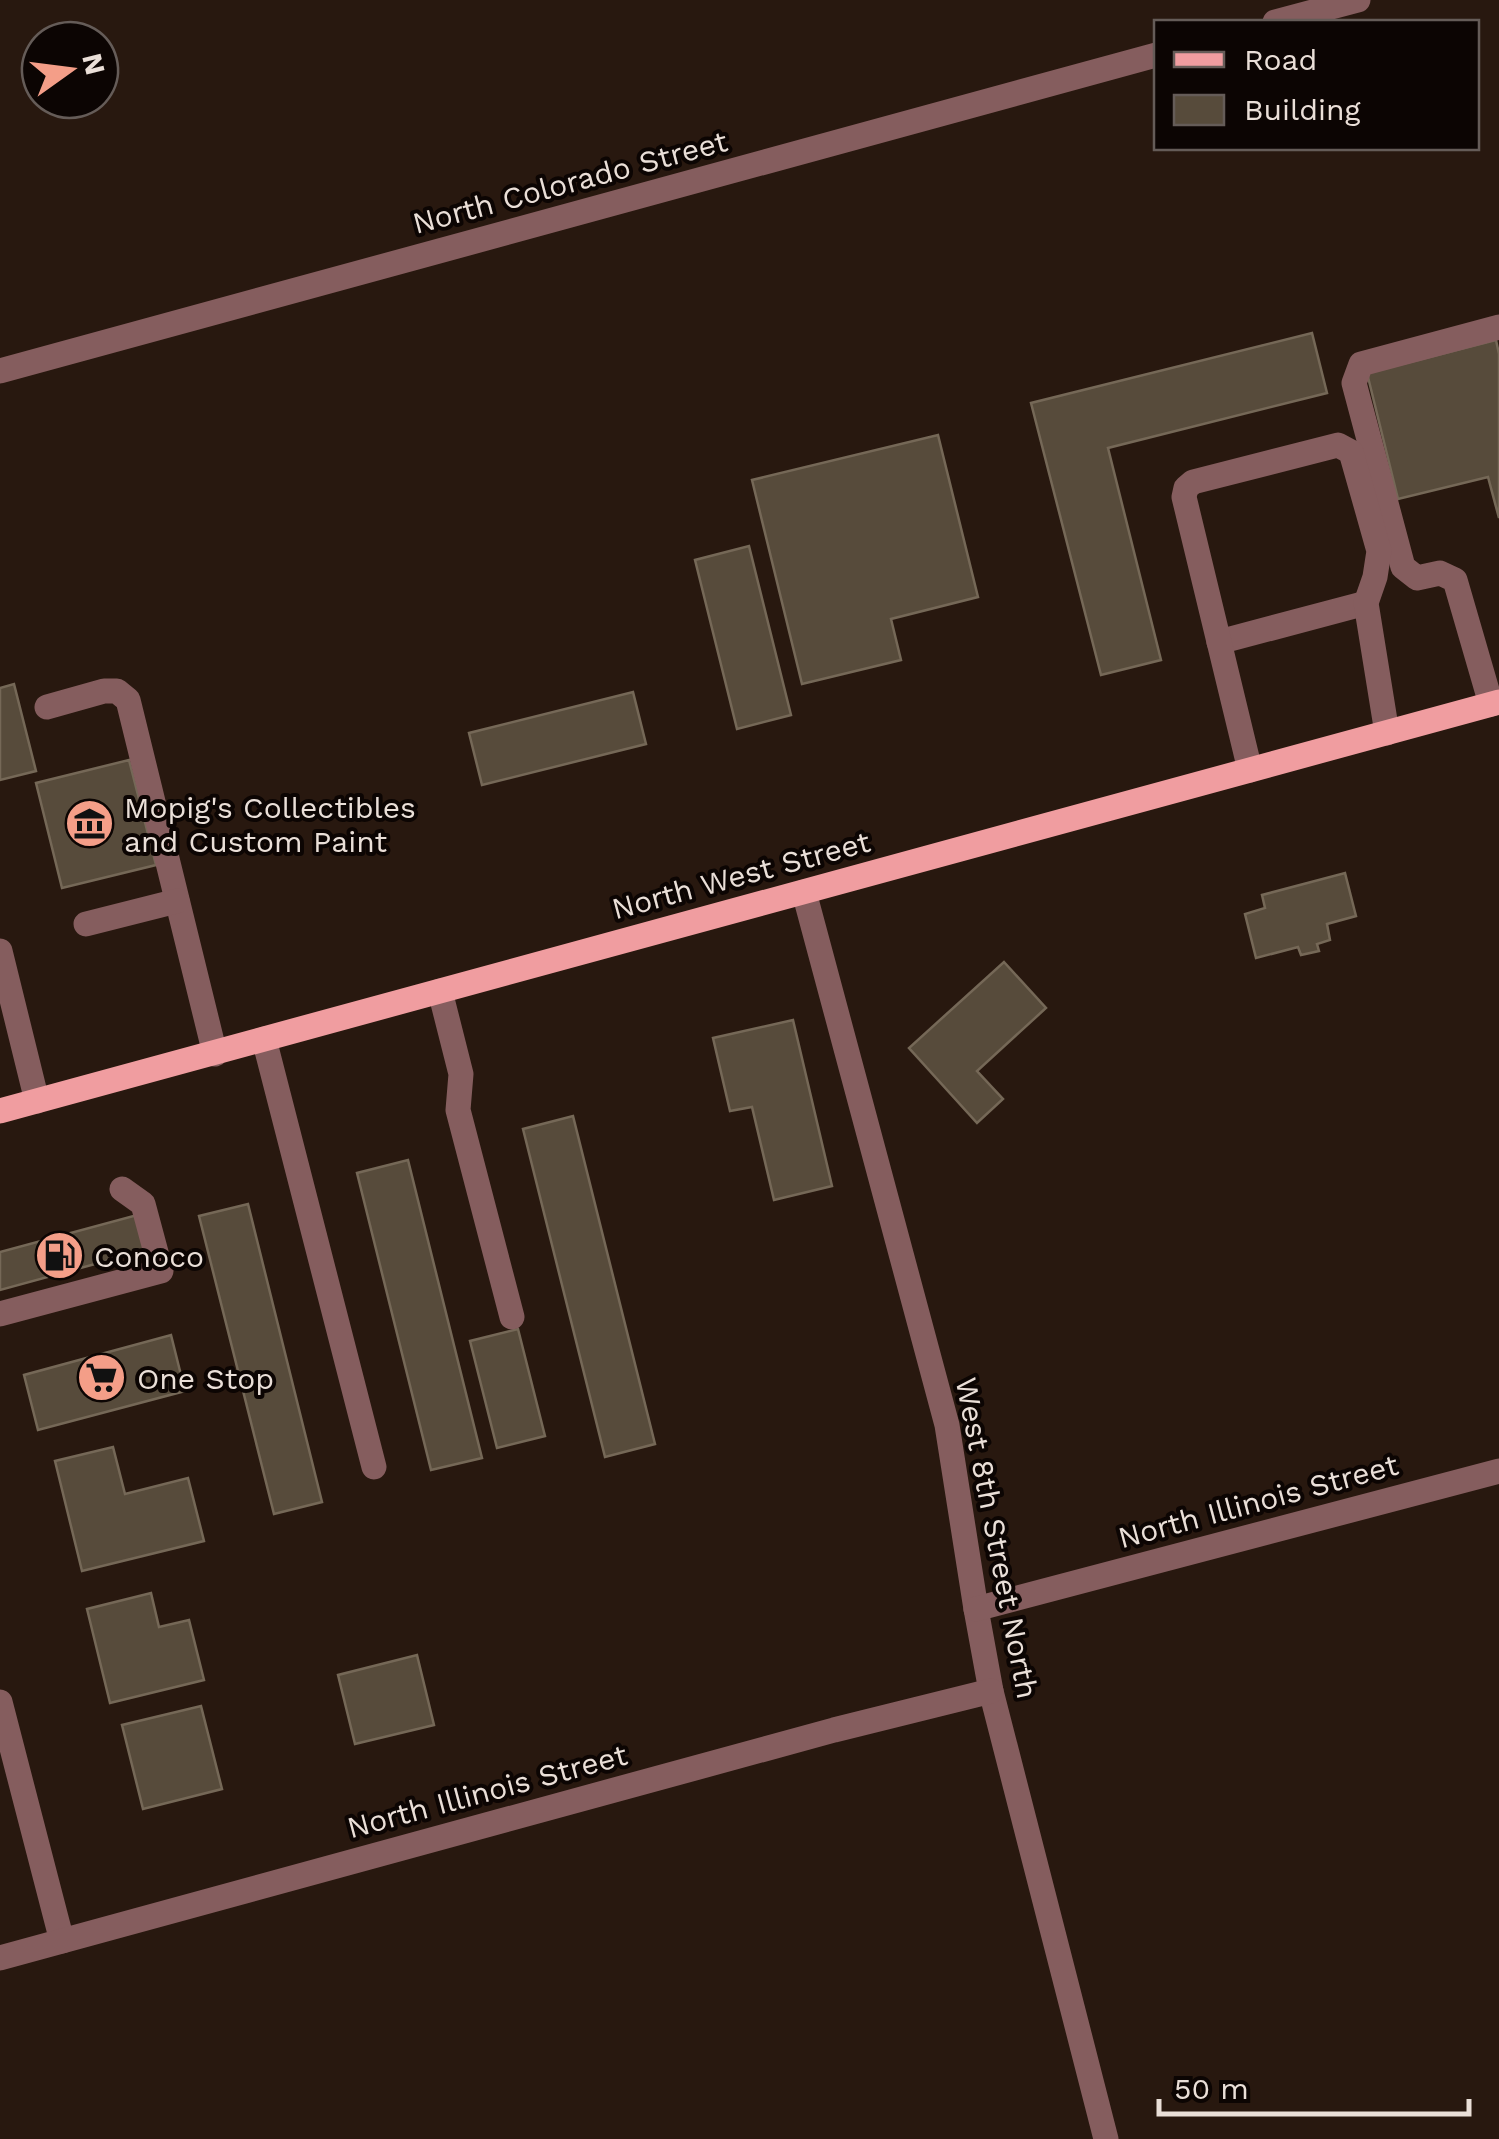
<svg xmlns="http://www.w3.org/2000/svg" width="1499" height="2139" font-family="'Work Sans',sans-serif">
<rect width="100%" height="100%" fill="#28180f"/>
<g fill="#574b3b" stroke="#756857" stroke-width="2.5">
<polygon points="1312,333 1327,393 1108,448 1161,660 1101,675 1031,403"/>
<polygon points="1496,340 1499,354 1499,518 1488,477 1398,499 1367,373"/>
<polygon points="938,435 978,597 891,619 901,660 802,684 752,480"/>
<polygon points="749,546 791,715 737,729 695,560"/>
<polygon points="14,684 36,771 0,780 0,688"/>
<polygon points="633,692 646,744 482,785 469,733"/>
<polygon points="129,760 156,865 62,888 36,783"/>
<polygon points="1345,873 1356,916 1327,924 1330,940 1317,944 1319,951 1301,955 1298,947 1256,958 1245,914 1265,908 1262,895"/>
<polygon points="1004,962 1046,1008 977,1071 1003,1099 977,1123 909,1048"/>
<polygon points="793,1020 832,1186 774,1200 752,1107 730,1111 713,1038"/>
<polygon points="573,1116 655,1444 605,1457 523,1129"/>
<polygon points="408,1160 482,1458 431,1470 357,1173"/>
<polygon points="248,1204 322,1502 274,1514 199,1216"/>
<polygon points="152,1211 161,1246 0,1290 0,1252"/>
<polygon points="518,1329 545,1436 497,1448 470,1341"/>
<polygon points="171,1335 185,1391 38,1430 24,1375"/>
<polygon points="113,1447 125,1494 188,1478 204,1541 82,1571 55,1461"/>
<polygon points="151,1593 159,1627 189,1620 204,1680 110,1703 87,1609"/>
<polygon points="417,1655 434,1725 355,1744 338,1675"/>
<polygon points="201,1706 222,1789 143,1809 122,1725"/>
</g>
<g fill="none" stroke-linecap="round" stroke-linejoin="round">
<g stroke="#855d5e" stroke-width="25">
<polyline points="1275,22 1358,0"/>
<polyline points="0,371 1156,55"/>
<polyline points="1219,642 1366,603"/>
<polyline points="1491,704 1455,580 1440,573 1417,578 1403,567 1354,383 1361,364 1499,327"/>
<polyline points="47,707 104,691 117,691 128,700 215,1054"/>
<polyline points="1250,770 1184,497 1186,488 1193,482 1338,445 1351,452 1379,551 1375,577 1366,603 1387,733"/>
<polyline points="804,892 947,1425 976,1609 991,1691 1106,2139"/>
<polyline points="86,924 177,901"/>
<polyline points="0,951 37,1101"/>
<polyline points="440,991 461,1074 458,1110 512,1317"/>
<polyline points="264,1039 374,1467"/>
<polyline points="0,1314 161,1271 143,1204 122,1189"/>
<polyline points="976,1609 1499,1471"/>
<polyline points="0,1702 62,1941"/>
<polyline points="0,1958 834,1730 991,1691"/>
</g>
<polyline stroke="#f09da0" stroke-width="25" points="0,1111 1499,702"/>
</g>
<defs>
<symbol id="museum-disc" viewBox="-11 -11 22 22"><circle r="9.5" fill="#f49e88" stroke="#0c0503"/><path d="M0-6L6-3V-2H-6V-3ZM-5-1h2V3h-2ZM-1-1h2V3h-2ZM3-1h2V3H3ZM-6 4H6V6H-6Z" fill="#111"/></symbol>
<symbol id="fuel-disc" viewBox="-11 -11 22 22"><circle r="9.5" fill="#f49e88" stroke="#0c0503"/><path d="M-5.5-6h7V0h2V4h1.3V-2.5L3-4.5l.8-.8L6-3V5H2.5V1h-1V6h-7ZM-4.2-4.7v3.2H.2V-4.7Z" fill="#111"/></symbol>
<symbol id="supermarket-disc" viewBox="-11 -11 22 22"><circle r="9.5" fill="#f49e88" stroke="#0c0503"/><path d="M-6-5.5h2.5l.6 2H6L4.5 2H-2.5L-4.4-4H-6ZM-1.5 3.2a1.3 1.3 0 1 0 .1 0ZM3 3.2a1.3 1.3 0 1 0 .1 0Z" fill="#111"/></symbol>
</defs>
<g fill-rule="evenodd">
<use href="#museum-disc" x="62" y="796" width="55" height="55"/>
<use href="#fuel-disc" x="32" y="1228" width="55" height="55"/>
<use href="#supermarket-disc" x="74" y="1350" width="55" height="55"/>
</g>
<g text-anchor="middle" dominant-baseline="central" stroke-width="8" stroke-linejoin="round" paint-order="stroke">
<g font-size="30" fill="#eadfd8" stroke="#0c0503">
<text transform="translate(570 182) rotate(-15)">North Colorado Street</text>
<text transform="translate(741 875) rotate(-15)">North West Street</text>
<text transform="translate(1258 1501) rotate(-15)">North Illinois Street</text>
<text transform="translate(997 1538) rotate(79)">West 8th Street North</text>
<text transform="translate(487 1791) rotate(-15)">North Illinois Street</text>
</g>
<g font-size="30" fill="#eadfd8" stroke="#0c0503" text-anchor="start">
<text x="124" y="807">Mopig's Collectibles<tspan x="124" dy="34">and Custom Paint</tspan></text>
<text x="94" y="1256">Conoco</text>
<text x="137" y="1378">One Stop</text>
</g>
</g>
<rect x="1154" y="20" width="325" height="130" fill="#0c0503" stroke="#655c58" stroke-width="2.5"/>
<rect x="1174" y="52" width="50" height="15" fill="#f09da0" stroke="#655c58" stroke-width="2.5"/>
<text x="1244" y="70" font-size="30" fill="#eadfd8">Road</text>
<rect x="1174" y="95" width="50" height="30" fill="#574b3b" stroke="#655c58" stroke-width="2.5"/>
<text x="1244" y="120" font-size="30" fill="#eadfd8">Building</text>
<g transform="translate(70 70) rotate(76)"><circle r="48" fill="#0c0503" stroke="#655c58" stroke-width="2.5"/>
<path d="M0-8L18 38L0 25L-18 38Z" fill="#f49e88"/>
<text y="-15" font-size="28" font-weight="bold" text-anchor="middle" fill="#eadfd8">N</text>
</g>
<path d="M1159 2099v15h310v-15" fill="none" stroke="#eadfd8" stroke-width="5"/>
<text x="1174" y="2099" font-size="30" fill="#eadfd8" stroke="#0c0503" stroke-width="8" paint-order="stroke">50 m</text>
</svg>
